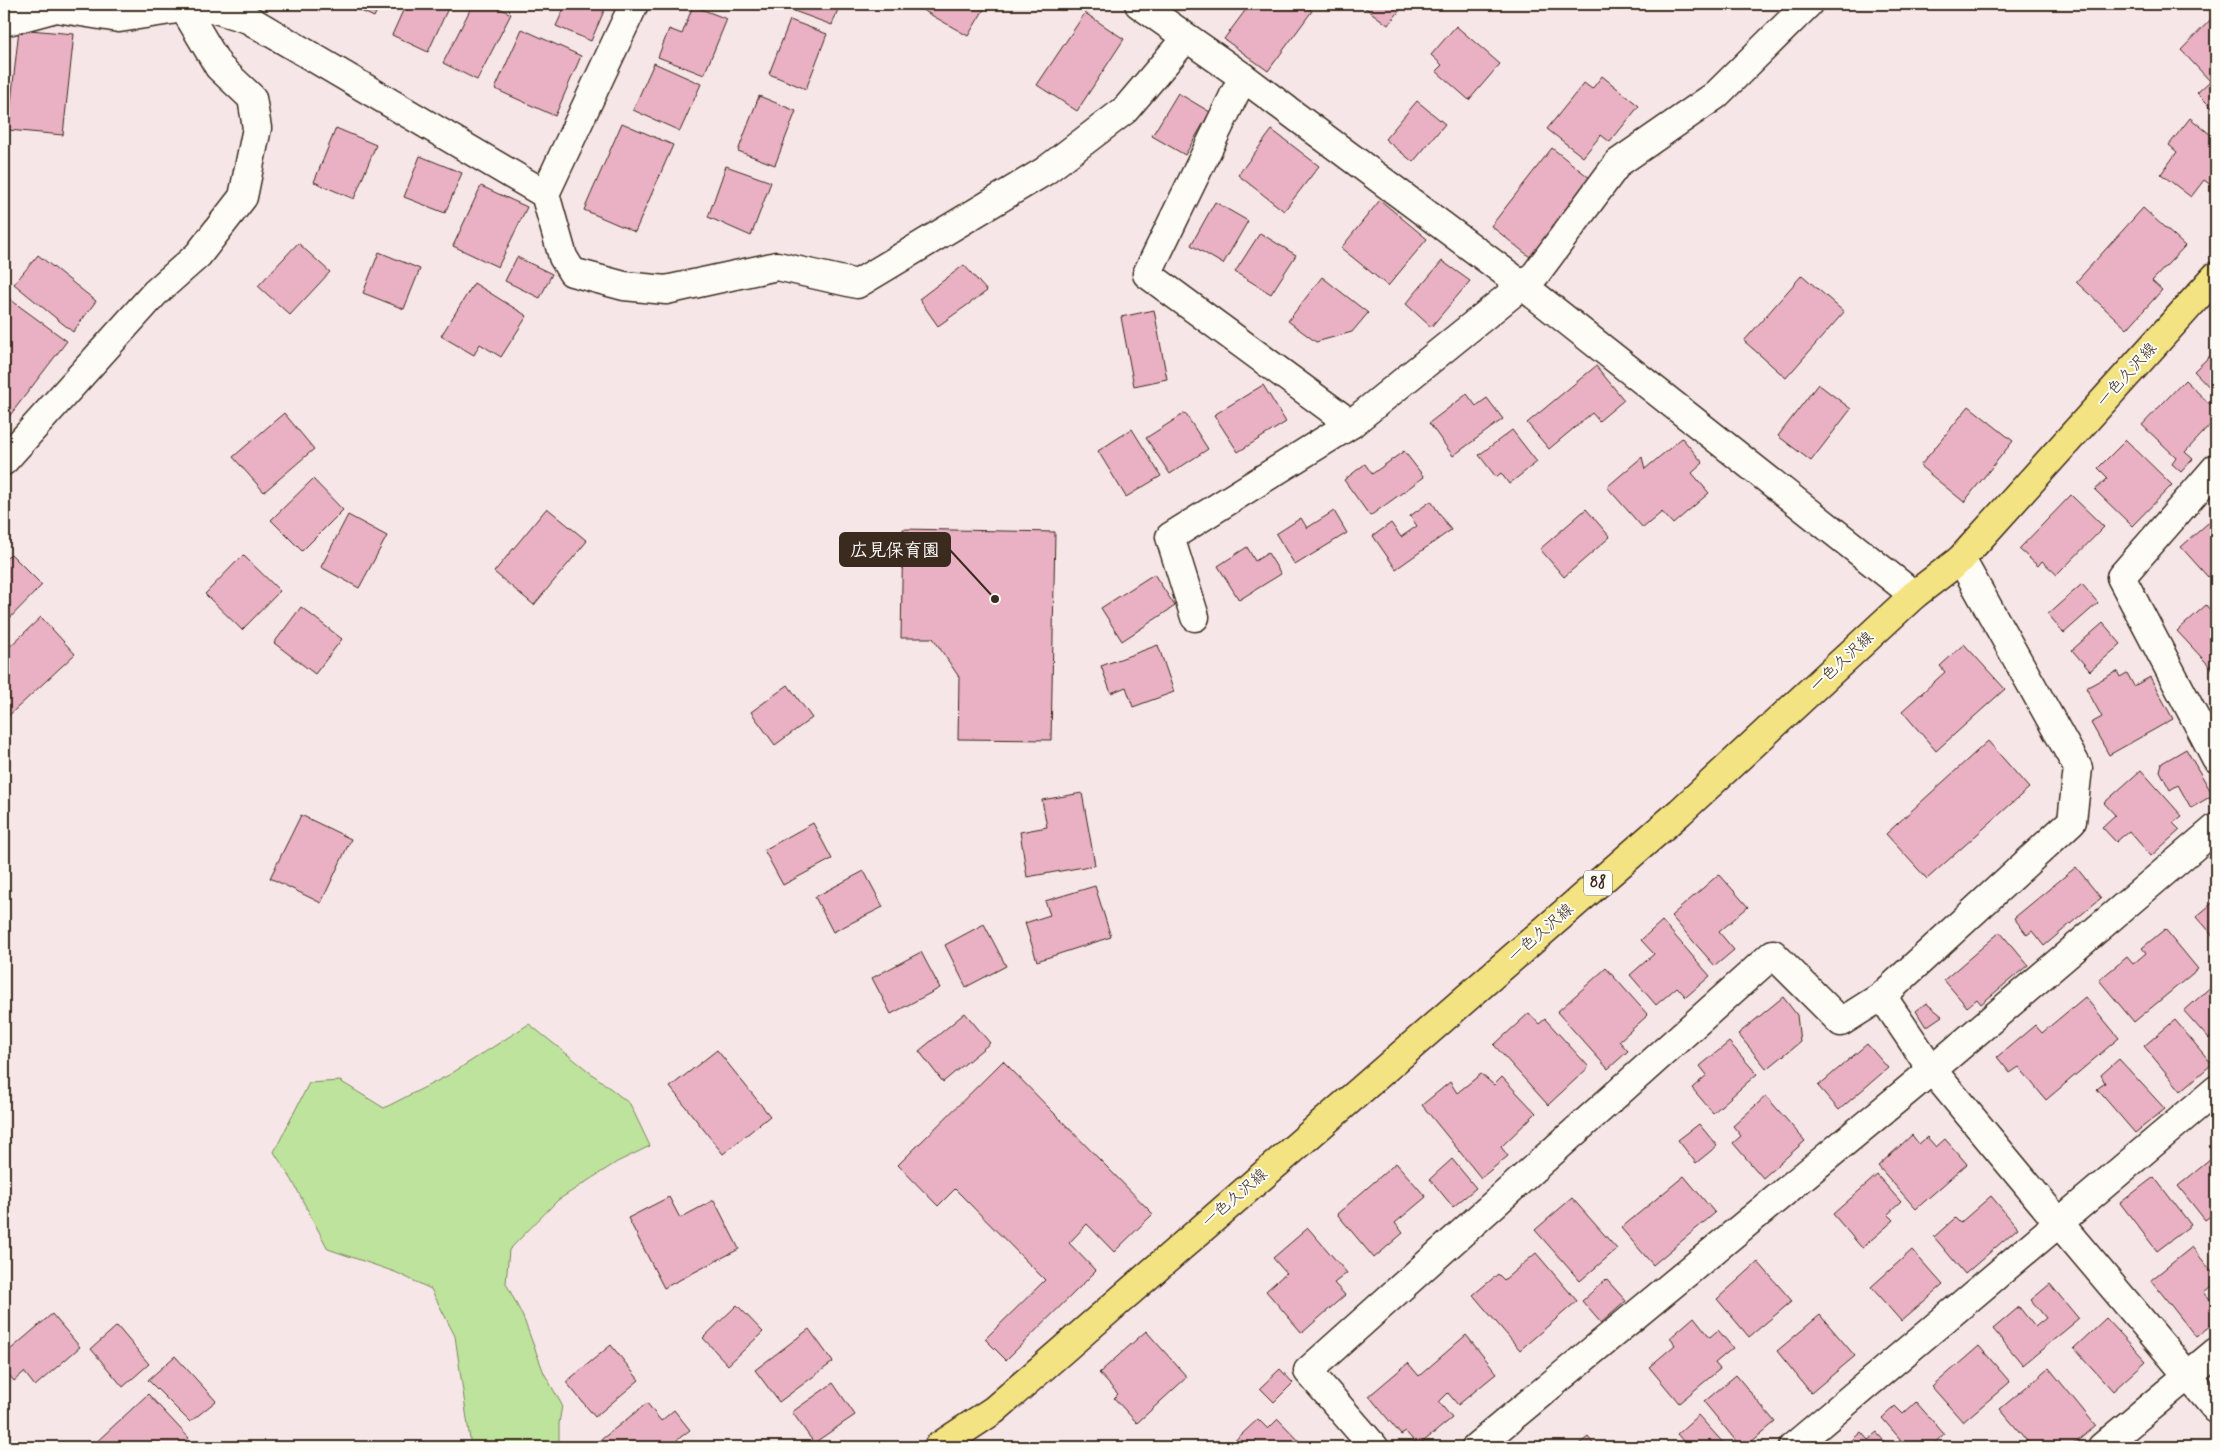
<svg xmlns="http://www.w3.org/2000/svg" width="2220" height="1451" font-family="Mynerve,'Klee One',sans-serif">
<rect width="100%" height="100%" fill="#f7e6e7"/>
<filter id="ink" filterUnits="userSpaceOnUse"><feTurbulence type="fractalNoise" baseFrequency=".02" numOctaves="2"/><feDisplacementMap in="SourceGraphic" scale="10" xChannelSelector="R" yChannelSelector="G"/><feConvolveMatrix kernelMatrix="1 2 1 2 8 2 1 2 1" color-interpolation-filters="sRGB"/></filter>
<g filter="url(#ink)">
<polygon fill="#bde39d" stroke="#7c865e" points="529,1024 630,1104 650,1146 617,1162 558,1200 509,1250 506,1283 523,1317 544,1373 562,1405 559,1424 559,1447 471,1447 455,1336 431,1289 395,1272 328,1249 292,1180 274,1152 309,1083 340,1081 384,1108 449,1075"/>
<g fill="#e9b1c3" stroke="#3b2a1e">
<polygon points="346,4 380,4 374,17"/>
<polygon points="406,4 450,4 428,52 392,35"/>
<polygon points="473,4 491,4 511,14 477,80 443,63"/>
<polygon points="566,4 607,4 591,41 556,26"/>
<polygon points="797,4 840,4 832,25 794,11"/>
<polygon points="912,4 987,4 968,36"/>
<polygon points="1250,4 1302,4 1312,11 1268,71 1224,39"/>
<polygon points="1360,4 1405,4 1388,25"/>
<polygon points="693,6 727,19 704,75 658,57 669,29 682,34"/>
<polygon points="1085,13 1124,39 1077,111 1037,85"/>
<polygon points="2216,14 2216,112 2197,93 2210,81 2181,50"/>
<polygon points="790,20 827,34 806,89 769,74"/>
<polygon points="1456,26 1500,64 1469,100 1436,71 1442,65 1431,55"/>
<polygon points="19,29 74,34 63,135 8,130"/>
<polygon points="522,29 581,56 555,116 495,89"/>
<polygon points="654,63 701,84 680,131 633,110"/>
<polygon points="1602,76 1639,106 1610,142 1601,135 1583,157 1547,129 1584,83 1592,89"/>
<polygon points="1178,93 1210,112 1185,155 1152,136"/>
<polygon points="759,96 796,111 775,165 738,151"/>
<polygon points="1417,101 1445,124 1413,162 1385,139"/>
<polygon points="2190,118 2216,139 2216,189 2204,180 2191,197 2161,174 2177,152 2169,145"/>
<polygon points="622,123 673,145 635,232 584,210"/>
<polygon points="336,128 376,145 354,199 314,182"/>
<polygon points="1272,130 1319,166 1284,211 1238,175"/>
<polygon points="1552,148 1591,179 1530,257 1491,226"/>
<polygon points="420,156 462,173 445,213 404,197"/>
<polygon points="726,166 771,182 751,236 708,217"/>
<polygon points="481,186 527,207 498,267 453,246"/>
<polygon points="1380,200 1427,239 1388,286 1341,248"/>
<polygon points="1215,202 1248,221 1223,264 1191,245"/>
<polygon points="2143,208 2185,246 2152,281 2162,290 2127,329 2076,282"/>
<polygon points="1260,233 1296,255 1271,294 1235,272"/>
<polygon points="298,243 330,272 290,315 258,286"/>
<polygon points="379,252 420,269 404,309 363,293"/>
<polygon points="38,255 96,301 73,332 14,284"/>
<polygon points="517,257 552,274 540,298 505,281"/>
<polygon points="1442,261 1470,281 1431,327 1406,304"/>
<polygon points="964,265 987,291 938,326 919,299"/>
<polygon points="1802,275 1844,312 1786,378 1744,341"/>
<polygon points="1322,277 1368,313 1352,332 1316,342 1288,321"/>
<polygon points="474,283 527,316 501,357 480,344 474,355 441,336"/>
<polygon points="4,295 67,341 4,423"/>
<polygon points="1154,310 1167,379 1134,386 1121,317"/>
<polygon points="2210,356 2214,361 2216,359 2216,394 2194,371"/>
<polygon points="1596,366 1624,400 1599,421 1592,413 1549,449 1527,423"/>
<polygon points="2185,380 2216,410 2216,419 2185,452 2193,459 2181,472 2172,464 2176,457 2142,425"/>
<polygon points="1818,384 1851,409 1811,461 1778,436"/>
<polygon points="1263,385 1286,422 1238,452 1214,415"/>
<polygon points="1467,394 1476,406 1487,398 1503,419 1453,456 1429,423"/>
<polygon points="1969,406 2013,441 1964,502 1920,466"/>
<polygon points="284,413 314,449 264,492 233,457"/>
<polygon points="1185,413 1208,449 1170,474 1146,438"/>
<polygon points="1132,429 1161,476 1126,497 1098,451"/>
<polygon points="1512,430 1537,462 1509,484 1501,473 1496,477 1479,455"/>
<polygon points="1682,438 1703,463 1692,473 1709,493 1673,524 1662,512 1643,528 1607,487 1642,457 1645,469"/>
<polygon points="2126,440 2172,485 2132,526 2095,490 2108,478 2098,468"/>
<polygon points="1404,451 1424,477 1370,516 1344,480 1365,464 1372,474"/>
<polygon points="313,479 343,510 302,551 271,520"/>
<polygon points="2071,495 2104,527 2057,575 2042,561 2038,566 2019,549"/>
<polygon points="1431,501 1451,530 1396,569 1373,536 1391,523 1401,537 1417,526 1410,516"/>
<polygon points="547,508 587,541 534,605 494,572"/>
<polygon points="1586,509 1610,537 1564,577 1540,549"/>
<polygon points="1334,511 1347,533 1295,565 1276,534 1301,518 1307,528"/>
<polygon points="348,515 387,536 359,588 321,567"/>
<polygon points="2216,516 2216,570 2208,577 2181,547"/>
<polygon points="903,529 1055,532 1051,740 958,739 959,677 933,638 901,638"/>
<polygon points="1247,547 1255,561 1268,553 1281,574 1239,600 1218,566"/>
<polygon points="11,554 42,585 4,624 4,561"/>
<polygon points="243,555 280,591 242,630 205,594"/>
<polygon points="1154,574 1175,606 1122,641 1101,608"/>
<polygon points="2082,584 2098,603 2064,633 2048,614"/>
<polygon points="2206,605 2216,617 2216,673 2177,631"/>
<polygon points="301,607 342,639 315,674 274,643"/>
<polygon points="41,617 75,654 4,720 4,652"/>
<polygon points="2103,623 2121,644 2090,671 2072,650"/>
<polygon points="1964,644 2005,689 1936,751 1902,711 1945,672 1940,666"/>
<polygon points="1158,645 1174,692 1133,707 1126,687 1111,693 1101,666"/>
<polygon points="2117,671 2120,677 2127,673 2134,686 2150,677 2173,719 2109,755 2091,723 2102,717 2086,688"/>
<polygon points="788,685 812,718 775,745 751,712"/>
<polygon points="1988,741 2029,788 1927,879 1886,834"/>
<polygon points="2186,749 2213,795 2191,808 2178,785 2170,790 2160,771 2162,763"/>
<polygon points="2141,770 2182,816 2173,823 2180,830 2151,856 2129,831 2116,842 2102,827 2115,815 2104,803"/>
<polygon points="1082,793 1095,865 1027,877 1020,832 1047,827 1042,800"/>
<polygon points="301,815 351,839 321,903 270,878"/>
<polygon points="813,823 832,859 783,885 764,850"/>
<polygon points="2076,867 2101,898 2044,946 2032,931 2027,935 2014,918"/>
<polygon points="864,871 883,907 833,932 815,897"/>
<polygon points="1719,874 1748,907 1719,932 1734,950 1715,966 1671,916"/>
<polygon points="1095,886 1111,937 1037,961 1025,923 1050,915 1045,901"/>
<polygon points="2216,900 2216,940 2196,917"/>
<polygon points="1662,921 1710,976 1686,997 1677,987 1656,1005 1630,975 1654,954 1641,940"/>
<polygon points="984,924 1006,966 966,987 945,945"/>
<polygon points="2165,929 2198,969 2134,1022 2099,980 2127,957 2133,964 2146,953 2142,948"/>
<polygon points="2000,932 2028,965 1981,1004 1977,999 1967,1007 1944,980"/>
<polygon points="921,952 940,988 891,1014 872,978"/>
<polygon points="1606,968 1648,1015 1619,1041 1628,1051 1608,1069 1557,1012"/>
<polygon points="2216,982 2216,1033 2209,1039 2184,1011"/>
<polygon points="1783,997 1797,1015 1800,1042 1767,1069 1738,1034"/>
<polygon points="2085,997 2119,1038 2046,1100 2019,1067 2010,1073 1997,1057 2035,1025 2042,1033"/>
<polygon points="1926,1003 1942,1016 1926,1027 1916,1011"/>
<polygon points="965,1013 990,1043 943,1082 919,1051"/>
<polygon points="1529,1013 1539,1024 1545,1019 1589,1067 1548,1105 1494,1045"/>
<polygon points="2175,1020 2212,1064 2181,1091 2144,1046"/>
<polygon points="1729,1042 1757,1074 1713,1113 1692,1088 1707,1075 1700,1066"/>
<polygon points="1867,1044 1888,1068 1839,1110 1818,1086"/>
<polygon points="717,1050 770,1116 723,1154 670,1087"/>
<polygon points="2119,1059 2165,1109 2135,1133 2097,1089 2105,1083 2101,1075"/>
<polygon points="1003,1061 1153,1214 1114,1252 1087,1224 1069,1243 1096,1271 1006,1360 985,1339 1045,1280 955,1189 938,1206 898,1165"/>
<polygon points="1481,1074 1494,1085 1502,1077 1536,1113 1501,1147 1508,1156 1481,1178 1422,1105 1450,1082 1457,1093"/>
<polygon points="1766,1096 1805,1141 1763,1178 1733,1143 1741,1136 1733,1126"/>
<polygon points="1699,1124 1717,1146 1696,1163 1678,1140"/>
<polygon points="1912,1135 1919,1144 1927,1137 1936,1147 1945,1139 1967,1164 1916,1209 1878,1166"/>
<polygon points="2216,1155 2216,1212 2205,1220 2178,1186"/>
<polygon points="1452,1159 1476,1188 1453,1207 1430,1179"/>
<polygon points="1396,1163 1426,1197 1395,1223 1403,1233 1374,1258 1337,1214"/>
<polygon points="1877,1175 1901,1202 1888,1214 1894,1220 1862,1248 1833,1214"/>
<polygon points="1684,1176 1715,1213 1653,1265 1621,1228"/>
<polygon points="2154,1177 2191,1225 2157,1251 2120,1203"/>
<polygon points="1991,1196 2018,1228 1965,1274 1934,1237 1955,1218 1960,1223"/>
<polygon points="669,1197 680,1218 714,1200 739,1249 664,1288 628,1218"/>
<polygon points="1572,1198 1617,1249 1580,1281 1535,1230"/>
<polygon points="1308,1228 1347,1273 1334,1283 1345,1295 1302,1333 1266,1291 1286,1273 1273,1258"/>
<polygon points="2192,1247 2216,1277 2216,1282 2204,1292 2216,1307 2216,1321 2196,1337 2151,1280"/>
<polygon points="1912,1250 1943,1285 1901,1321 1871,1287"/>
<polygon points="1536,1253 1577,1301 1520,1350 1473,1295 1498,1274 1504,1280"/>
<polygon points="1758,1262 1792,1301 1749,1337 1717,1299"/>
<polygon points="1606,1279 1626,1301 1601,1323 1582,1301"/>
<polygon points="2050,1284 2079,1319 2023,1365 1993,1329 2019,1307 2035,1327 2046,1318 2031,1300"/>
<polygon points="737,1305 763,1332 728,1365 703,1338"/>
<polygon points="52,1314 80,1347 35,1386 24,1372 14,1381 4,1369 4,1355"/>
<polygon points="1820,1315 1855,1356 1811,1393 1777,1351"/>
<polygon points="1694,1317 1710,1337 1718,1330 1733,1348 1715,1363 1720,1369 1679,1403 1649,1367 1675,1345 1670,1338"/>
<polygon points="2106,1318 2146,1361 2113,1391 2074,1348"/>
<polygon points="117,1326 149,1364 123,1387 91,1349"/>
<polygon points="809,1329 833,1362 779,1402 755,1370"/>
<polygon points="1146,1331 1187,1377 1137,1423 1114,1398 1118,1394 1099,1373"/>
<polygon points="1466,1335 1497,1373 1458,1405 1448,1393 1439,1402 1452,1418 1418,1446 1406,1432 1401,1435 1369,1396 1408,1363 1419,1376"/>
<polygon points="611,1345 639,1380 595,1417 566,1382"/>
<polygon points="1979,1346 2010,1382 1963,1422 1932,1387"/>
<polygon points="175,1356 216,1401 190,1422 148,1380"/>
<polygon points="2049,1368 2096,1426 2070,1447 2032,1447 2000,1409"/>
<polygon points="1280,1369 1293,1383 1274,1402 1260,1388"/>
<polygon points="1736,1375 1775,1422 1745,1447 1741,1447 1704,1402"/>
<polygon points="833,1383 855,1415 814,1443 792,1412"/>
<polygon points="148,1394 189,1438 179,1447 91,1447"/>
<polygon points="1916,1402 1944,1434 1930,1447 1907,1447 1882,1418 1895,1406 1903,1414"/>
<polygon points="647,1403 661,1421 674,1410 690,1430 668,1447 592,1447"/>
<polygon points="1698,1415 1727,1447 1678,1447 1684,1442 1677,1434"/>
<polygon points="1258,1419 1268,1429 1278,1419 1305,1447 1228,1447"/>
<polygon points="1861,1432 1868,1440 1877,1433 1889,1447 1844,1447"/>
<polygon points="1588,1437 1596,1447 1575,1447"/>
</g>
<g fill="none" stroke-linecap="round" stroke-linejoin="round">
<defs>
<g id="minor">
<polyline points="1139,4 1243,77 1522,285 1914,595"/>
<polyline points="4,22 56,8 119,18 184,8 212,8 248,19 545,194 563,257 572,272 624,286 666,290 777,266 857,284 1045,171 1125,110 1186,38"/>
<polyline points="1243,77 1147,274 1351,424"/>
<polyline points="545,194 634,4"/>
<polyline points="4,461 155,293 198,255 243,197 257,128 252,98 219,67 184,8"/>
<polyline points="2216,468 2121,577 2216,758"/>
<polyline points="1961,559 2078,768 2072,821 1882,996 1932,1070 2059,1223 2216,1409"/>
<polyline points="1195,617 1170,537 1351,424 1535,275 1618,163 1716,95 1808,4"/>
<polyline points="1374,1447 1308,1371 1773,954 1841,1022 1882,996"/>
<polyline points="1476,1447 1932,1070 2216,828"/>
<polyline points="1793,1447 2216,1090"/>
<polyline points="2102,1447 2216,1352"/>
</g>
<polyline id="primary" points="938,1447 994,1410 1680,812 1914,595 1961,559 2216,276"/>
</defs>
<use href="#minor" stroke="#3b2a1e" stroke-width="31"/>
<use href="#primary" stroke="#3b2a1e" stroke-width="31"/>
<use href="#minor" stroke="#fdfcf7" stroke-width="28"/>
<use href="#primary" stroke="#f4e382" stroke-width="28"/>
</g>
</g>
<g text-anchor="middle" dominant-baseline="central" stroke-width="4" stroke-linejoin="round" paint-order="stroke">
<rect fill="#fdfcf7" stroke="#75695f" stroke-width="1" x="1584" y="870.5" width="28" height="25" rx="4"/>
<g font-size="15" font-weight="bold" fill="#3b2a1e">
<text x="1598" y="883">88</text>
</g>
<g font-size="16" fill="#3b2a1e" stroke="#fdfcf7">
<text transform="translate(2127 375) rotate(-48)">一色久沢線</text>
<text transform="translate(1842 662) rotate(-43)">一色久沢線</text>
<text transform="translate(1541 933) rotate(-41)">一色久沢線</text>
<text transform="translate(1235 1198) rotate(-41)">一色久沢線</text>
</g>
</g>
<path fill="none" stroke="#3b2a1e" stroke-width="2" d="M995 599L950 550"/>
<circle fill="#3b2a1e" stroke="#fdfcf7" stroke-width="2" cx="995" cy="599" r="5"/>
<rect fill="#3b2a1e" stroke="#3b2a1e" stroke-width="2" x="840" y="533" width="110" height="33" rx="5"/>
<g font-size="18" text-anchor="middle" font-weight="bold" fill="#fff">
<text x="895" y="556">広見保育園</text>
</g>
<rect width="2220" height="1451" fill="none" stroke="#fdfcf7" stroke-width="20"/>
<rect x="10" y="10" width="2200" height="1431" fill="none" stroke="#3b2a1e" stroke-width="2" filter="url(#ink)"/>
</svg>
